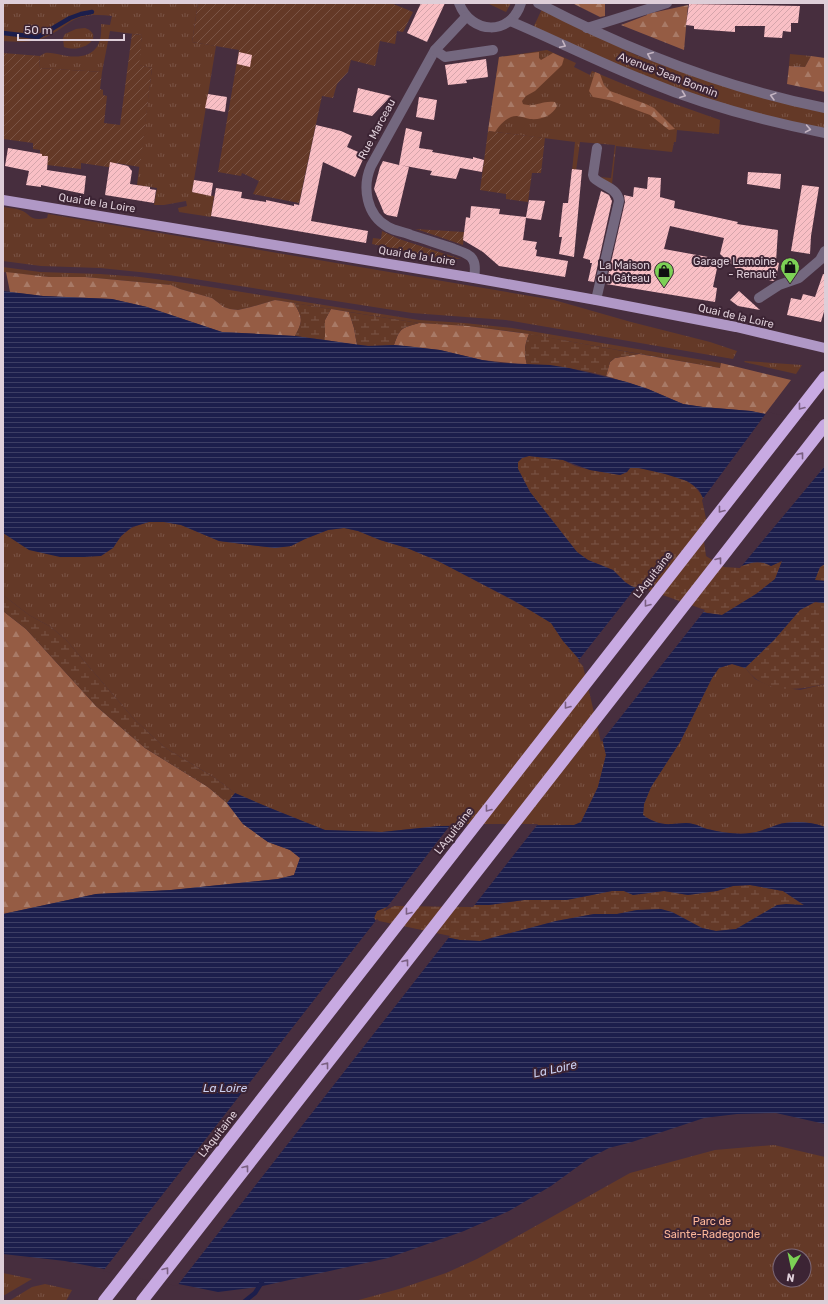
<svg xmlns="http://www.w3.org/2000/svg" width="828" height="1304" font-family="Rubik,sans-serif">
<defs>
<pattern id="grass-tufts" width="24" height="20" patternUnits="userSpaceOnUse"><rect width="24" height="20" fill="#643927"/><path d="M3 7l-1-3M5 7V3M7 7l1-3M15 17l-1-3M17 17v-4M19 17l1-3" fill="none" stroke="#7a5446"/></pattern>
<pattern id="forest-firs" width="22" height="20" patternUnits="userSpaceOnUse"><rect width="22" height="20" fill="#955c44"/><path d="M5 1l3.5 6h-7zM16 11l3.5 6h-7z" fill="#a87a67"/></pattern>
<pattern id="wetland-marsh" width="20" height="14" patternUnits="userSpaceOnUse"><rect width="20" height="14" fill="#643927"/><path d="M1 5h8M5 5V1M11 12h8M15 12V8" fill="none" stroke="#7a5446"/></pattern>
<pattern id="garden-furrows" width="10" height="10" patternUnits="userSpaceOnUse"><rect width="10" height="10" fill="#643927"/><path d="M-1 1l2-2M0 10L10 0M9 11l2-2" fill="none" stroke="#7a5446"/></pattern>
<pattern id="water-rules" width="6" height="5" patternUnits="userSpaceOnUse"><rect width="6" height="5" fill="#1c1e4c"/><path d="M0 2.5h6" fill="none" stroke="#3d3e65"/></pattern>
<pattern id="building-hatch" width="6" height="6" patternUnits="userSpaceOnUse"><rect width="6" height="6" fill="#f9bfc5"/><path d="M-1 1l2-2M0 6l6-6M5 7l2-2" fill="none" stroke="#d5a5ab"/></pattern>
</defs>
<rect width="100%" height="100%" fill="#472e3e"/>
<g fill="url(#grass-tufts)" fill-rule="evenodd">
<path d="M3,3h195l-6,39 24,4 -24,146 22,4 -3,21 -32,-5 -1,-4 9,-2 -1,-5 -22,4h-10l3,-17 -20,-3 15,-117 -14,-3 4,-30 -32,-4 -8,41 -63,-4 1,-12 5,-3c7,-1 14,2 22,3 24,3 36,-7 34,-32l9,1 2,-9c-14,-2 -30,-2 -42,6 -8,5 -15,11 -24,15 -13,6 -29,5 -43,4z"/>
<polygon points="487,3 511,3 506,12"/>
<polygon points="542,9 638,56 704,80 825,111 825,130 745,113 652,81 533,28"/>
<path d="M85,28c21,8 -2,26 -21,19l-1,-9 2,-4 11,-5z"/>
<polygon points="547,50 576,63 574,67 590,75 592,71 652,96 720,120 719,134 677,130 676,142 674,142 672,152 616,146 612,184 599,177 611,178 615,145 580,142 576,171 572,171 575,142 488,131 499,57"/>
<polygon points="790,54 811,56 805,67 789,66"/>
<path d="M3,207c5,1 12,1 17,3 12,4 8,12 27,8l1,-4 506,86 77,22 79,20 27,9 -4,8 -227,-39 -94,-7 -243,-38 -69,-7 -59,-2 -38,-5z"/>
<polygon points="3,267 40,272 100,274 140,277 185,283 419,320 464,323 512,328 721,363 720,368 516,332 468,326 419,323 275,300 251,307 238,310 230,309 224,307 212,298 180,289 171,285 85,277 49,277 3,272"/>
<polygon points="745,361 802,365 796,374 744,362"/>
<path d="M149,522h15l17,3 38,16 56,7 16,-2 14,-7 23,-9 16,-2 14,3 22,9 27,8 31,13 102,54 11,8 12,18 22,25 21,89 -8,32 -17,35 -7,3 -135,1 -57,6 -57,-2 -55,-22 -35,-15 -20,-15 -51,-31 -31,-29 -66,-77 -16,-14 -22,-12 -26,-20v-62l110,15c11,-18 16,-20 36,-26z"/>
<path d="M732,664l13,4 10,11 15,7 30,4 25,-6v143c-14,-5 -33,-7 -48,-2 -9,3 -17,7 -27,8 -13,2 -30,-1 -43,-4 -4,-1 -9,-4 -14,-5 -7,-2 -14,0 -21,0 -11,1 -21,-3 -29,-9l1,-11 7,-17 29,-45 32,-64 7,-10z"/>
<path d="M774,1145l51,12v144h-470l44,-12 47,-16 31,-14 153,-86 85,-23zM780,1256h24v24h-24z"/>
<polygon points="3,1273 32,1279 3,1296"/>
<polygon points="45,1284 72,1290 66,1301 9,1301 32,1287"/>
</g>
<g fill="url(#forest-firs)">
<polygon points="572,3 605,3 605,16 600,17"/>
<polygon points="688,5 684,50 621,25 647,15 647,14"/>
<path d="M539,52v6l2,2 12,-7 11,5 -2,7 -4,4 -23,22 -9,5 -4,5 1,3c12,4 19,-4 32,-2l2,4c-5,10 -15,14 -27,13 -6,-1 -12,-5 -19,-2 -7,3 -12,9 -16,15l-7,-1 11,-74z"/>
<polygon points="811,56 825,58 825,92 787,84 789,66 805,67"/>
<polygon points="595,72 600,74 604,85 610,91 646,104 654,108 675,129 669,130 650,115 609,100 593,97 589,91"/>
<path d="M6,272l43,5h36l86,8 9,4 32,9 12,9 6,2 8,1 13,-3 24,-7 19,3c9,15 9,18 1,33l-73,-4 -75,-25 -35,-8 -69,-3 -33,-4z"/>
<polygon points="331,309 349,312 354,328 357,345 325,340 325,320"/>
<path d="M419,323l49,3 61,8c-5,12 -5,19 -2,31l-45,-5 -42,-10 -46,-5c6,-17 7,-17 25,-22z"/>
<polygon points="639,354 720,368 721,363 791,380 765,414 751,411 703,407 683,404 648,389 606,376 610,362 615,358"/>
<polygon points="3,611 26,629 96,706 145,748 208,787 227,803 243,824 268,842 290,850 300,858 294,875 278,879 171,890 96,894 3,914"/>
</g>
<g fill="url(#wetland-marsh)">
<path d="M294,303l37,6 -6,11v20l-30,-4c8,-15 8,-18 -1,-33z"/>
<path d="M349,312l70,11c-18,5 -19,5 -25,22l-21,1 -16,-1 -3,-17z"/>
<path d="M529,334l110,20 -24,4 -5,4 -4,14c-27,-7 -52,-11 -79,-11 -3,-12 -3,-19 2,-31z"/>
<path d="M529,456l34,4 12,6 15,4 30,5 7,-3 3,-4c14,-1 46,6 58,14 7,4 11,9 15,16l38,68c12,-4 19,-6 30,0l11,-5 -7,18 -19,15 -34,21 -15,-2 -76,-27 -6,-4 -12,-12 -25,-10 -11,-8 -47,-60 -12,-23v-7l4,-4z"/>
<polygon points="825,564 825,581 814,580 820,567"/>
<polygon points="3,595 29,615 51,627 67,641 133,718 164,747 215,778 235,793 227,803 208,787 145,748 96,706 26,629 3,611"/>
<path d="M815,602l10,1v81c-23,5 -48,10 -69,-5 -4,-3 -7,-7 -11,-11l29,-28 26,-30z"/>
<polygon points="750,885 783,891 805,906 786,904 736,929 716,931 702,928 672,912 637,910 617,914 594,914 556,921 480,941 460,940 377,923 374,917 377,911 394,904 489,905 524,900 581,897 612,891 624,891 633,895 664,891 688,895 717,891 733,886"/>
</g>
<g fill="url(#garden-furrows)">
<polygon points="198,3 391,3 413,12 403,32 397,31 395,44 380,41 375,66 351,60 348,72 337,84 333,98 322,96 299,203 253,194 259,181 242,173 241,176 218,172 239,50 192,42"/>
<polygon points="132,34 142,35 139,65 152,68 140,167 116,163 115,168 81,163 81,169 47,165 48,156 42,156 40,153 40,150 33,149 33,143 3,139 3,53 40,56 39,68 102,72 100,89 103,90 103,95 107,96 104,123 120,125"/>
<polygon points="488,131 545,138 541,173 532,173 528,202 506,199 506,194 480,190"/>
<polygon points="415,229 464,232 463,245 419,230"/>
<polygon points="382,231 399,239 461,259 442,259 372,244 373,238 381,239"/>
</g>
<path fill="url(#water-rules)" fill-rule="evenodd" d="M3,291l40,5 69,3 35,8 75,25 73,4 73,10 26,-1 12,1 34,4 42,10 19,3 49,2 19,3 58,14 21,7 35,15 20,3 48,4 74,15v138l-5,3 -5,13 10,1v22l-10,-1 -15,8 -26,30 -29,28 -13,-4 -13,4 -7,10 -32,64 -29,45 -7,17 -1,11c8,6 18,10 29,9 7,0 14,-2 21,0 5,1 10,4 14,5 13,3 30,6 43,4 10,-1 18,-5 27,-8 15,-5 34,-3 48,2v297l-49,-11 -39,1 -33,4 -72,24 -23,6 -21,11 -37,27 -42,25 -45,20 -76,27 -130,29 -40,5 -153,-31 -62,-7v-340l93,-20 75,-4 107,-11 16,-4 6,-17 -10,-8 -22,-8 -25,-18 -16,-21 8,-10 35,15 55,22 57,2 57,-6 135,-1 7,-3 17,-35 8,-32 -21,-89 -22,-25 -12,-18 -38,-23 -75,-39 -31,-13 -27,-8 -22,-9 -14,-3 -16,2 -23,9 -14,7 -16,2 -56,-7 -38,-16 -17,-3h-15l-17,5 -11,9 -8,12 -12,8 -17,1h-24l-31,-7 -26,-17zM529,456l34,4 27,10 30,5 7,-3 3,-4h9l26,6 22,7 6,4 6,5 4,8 6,25 32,43c12,-4 19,-6 30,0l11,-5 -7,18 -19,15 -34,21 -15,-2 -76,-27 -6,-4 -12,-12 -25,-10 -11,-8 -47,-60 -12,-23v-7l4,-4zM750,885l33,6 21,14 -18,-1 -9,1 -41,24 -20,2 -14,-3 -30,-16 -11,-3 -24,1 -20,4h-23l-38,7 -76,20 -20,-1 -83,-17 -3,-5 3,-7 17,-7 95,1 35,-5h43l45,-9h12l9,4 31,-4 24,4 29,-4 16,-5z"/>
<g fill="#472e3e">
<polygon points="767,412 825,424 825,466 740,568 724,567 706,556 704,541 707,523 702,500"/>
<polygon points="637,586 705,610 601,742 583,666 578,661"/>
<polygon points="451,824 538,824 473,907 394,906 384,911"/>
<polygon points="377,919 379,921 450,936 177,1286 103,1271"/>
</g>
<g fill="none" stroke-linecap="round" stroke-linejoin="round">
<g stroke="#1c1e4c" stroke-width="4.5">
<polyline points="3,33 38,37 70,18 81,14 92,12"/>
<polyline points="245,1301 255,1293 262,1282"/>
</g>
</g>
<g fill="url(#building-hatch)">
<polygon points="421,3 445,3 427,42 407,33"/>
<polygon points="689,4 800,6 798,23 791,23 791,32 783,31 782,38 764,37 765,26 735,26 735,32 694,29 694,26 686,25"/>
<polygon points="239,52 252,55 250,67 237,64"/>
<polygon points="486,59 488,77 466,80 467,83 448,85 445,65"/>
<polygon points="358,88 391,96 372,116 353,112"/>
<polygon points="208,94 227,97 225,112 205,108"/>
<polygon points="419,97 437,100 434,120 416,117"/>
<polygon points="316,125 341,131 352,136 347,147 365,155 355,177 323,162 311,221 368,231 366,243 211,216 216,188 242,192 241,198 266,202 266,200 294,206 294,204 299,205"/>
<polygon points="406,128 422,132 419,148 433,150 432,152 473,159 473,157 484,160 482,172 460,168 456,179 430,175 432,171 400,165 409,167 397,217 387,215 384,213 374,189 380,167 383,161 399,165"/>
<polygon points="8,148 42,154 42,156 48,156 47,170 86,176 84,194 41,185 41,187 26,185 29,171 5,166"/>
<polygon points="110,162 128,166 132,171 130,184 150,187 150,189 156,190 154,203 105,195"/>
<polygon points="572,169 582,170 574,257 559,254 562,237 559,237 563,203 568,203"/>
<polygon points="748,172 781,174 780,189 747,184"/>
<polygon points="648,177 661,178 660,197 675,201 674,208 738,222 737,224 778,230 776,262 779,263 776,279 773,281 742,274 720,254 724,238 670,226 664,249 719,259 713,287 717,288 715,302 606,284 625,202 624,195 633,197 634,187 647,189"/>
<polygon points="194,180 213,183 211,196 192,192"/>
<polygon points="802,185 819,187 811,236 810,254 791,251"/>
<polygon points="601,191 609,195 612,201 594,282 588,281 592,263 590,263 590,260 583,258"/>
<polygon points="529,200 545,201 541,220 526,218 523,240 537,242 535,249 537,250 536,256 568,261 565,277 499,266 483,252 463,240 466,217 470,218 471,206 500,209 499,214 526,217"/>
<polygon points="823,274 825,274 825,308 821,322 787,315 791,298 801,300 803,294 815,297"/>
<polygon points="739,291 760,310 738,306 730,300"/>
</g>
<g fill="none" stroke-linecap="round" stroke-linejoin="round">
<g stroke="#74687f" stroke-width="10">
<path d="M459,3c12,32 52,33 62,0"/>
<path d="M538,3c90,47 187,85 287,105"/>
<path d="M466,17l-31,33 -64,116c-9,21 -5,49 17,61 7,4 16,5 23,8 14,4 27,9 41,13 6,3 18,5 21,12 3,5 2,12 1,18"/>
<path d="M510,21c45,19 90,42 136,60 58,24 118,40 179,52"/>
<polyline points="587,28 667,3"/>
<polyline points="435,50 445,57 493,50"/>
<polyline points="759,298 779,285 799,278 820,260 825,251"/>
<path d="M596,300l23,-99c-1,-13 -17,-15 -25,-23l-1,-3 4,-27"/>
</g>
<polyline stroke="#b098c6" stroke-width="10" points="3,200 474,278 596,300 736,327 825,348"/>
<g stroke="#c8aae2" stroke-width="12">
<polyline points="104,1301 825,377"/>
<polyline points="142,1301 825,425"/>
</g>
</g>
<defs><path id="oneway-chevron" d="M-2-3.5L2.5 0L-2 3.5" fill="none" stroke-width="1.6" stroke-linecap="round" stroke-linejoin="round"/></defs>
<g stroke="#c4b4c2">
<use href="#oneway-chevron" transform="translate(563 45) rotate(25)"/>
<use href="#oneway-chevron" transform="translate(650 55) rotate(-157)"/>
<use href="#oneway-chevron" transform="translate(683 95) rotate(20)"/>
<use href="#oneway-chevron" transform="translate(773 96) rotate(-165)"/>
<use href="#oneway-chevron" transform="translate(808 129) rotate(10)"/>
</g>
<g stroke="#7b6082">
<use href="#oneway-chevron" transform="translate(801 407) rotate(128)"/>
<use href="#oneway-chevron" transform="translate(801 455) rotate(-52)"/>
<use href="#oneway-chevron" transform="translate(721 510) rotate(128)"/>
<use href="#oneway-chevron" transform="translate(719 560) rotate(-52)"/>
<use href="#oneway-chevron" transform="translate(647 604) rotate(128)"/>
<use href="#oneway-chevron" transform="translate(567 706) rotate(128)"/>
<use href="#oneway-chevron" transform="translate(488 809) rotate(128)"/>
<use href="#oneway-chevron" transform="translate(408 912) rotate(128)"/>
<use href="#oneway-chevron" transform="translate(406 962) rotate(-52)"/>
<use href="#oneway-chevron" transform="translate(326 1065) rotate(-52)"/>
<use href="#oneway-chevron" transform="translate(246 1168) rotate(-52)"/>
<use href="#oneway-chevron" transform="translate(166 1270) rotate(-52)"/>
</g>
<defs>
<symbol id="shop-pin" viewBox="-11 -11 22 30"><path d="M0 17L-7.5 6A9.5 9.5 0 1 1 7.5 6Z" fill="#7cd155" stroke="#3c2434"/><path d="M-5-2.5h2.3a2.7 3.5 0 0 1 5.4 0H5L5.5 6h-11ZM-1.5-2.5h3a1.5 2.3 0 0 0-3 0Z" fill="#111"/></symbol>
</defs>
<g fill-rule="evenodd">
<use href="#shop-pin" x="779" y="256" width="22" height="30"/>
<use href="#shop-pin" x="653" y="260" width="22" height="30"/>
</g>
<g text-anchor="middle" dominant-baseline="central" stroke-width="4" stroke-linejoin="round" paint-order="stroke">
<g font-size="11" fill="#deced8" stroke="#3c2434">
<text transform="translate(668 75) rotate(21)">Avenue Jean Bonnin</text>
<text transform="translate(377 129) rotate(-62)">Rue Marceau</text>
<text transform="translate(97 203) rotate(9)">Quai de la Loire</text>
<text transform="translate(417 256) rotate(9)">Quai de la Loire</text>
<text transform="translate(736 316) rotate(13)">Quai de la Loire</text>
<text transform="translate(653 575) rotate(-52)">L'Aquitaine</text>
<text transform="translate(454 831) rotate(-52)">L'Aquitaine</text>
<text transform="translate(218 1134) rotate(-52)">L'Aquitaine</text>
</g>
<g font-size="11" fill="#deced8" stroke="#3c2434" text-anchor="end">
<text x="776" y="261">Garage Lemoine<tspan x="776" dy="13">- Renault</tspan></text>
<text x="650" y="265">La Maison<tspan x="650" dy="13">du Gâteau</tspan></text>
</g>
<g font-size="11" fill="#fcb699" stroke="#3c2434">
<text x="712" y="1221">Parc de<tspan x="712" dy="13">Sainte-Radegonde</tspan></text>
</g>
<g font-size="12" font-style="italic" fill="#ccd1f2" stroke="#3c2434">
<text transform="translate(555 1069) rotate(-13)">La Loire</text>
<text x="225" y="1088">La Loire</text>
</g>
</g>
<rect width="828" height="1304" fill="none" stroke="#deced8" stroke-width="8"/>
<g transform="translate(792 1268) rotate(189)"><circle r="19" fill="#3c2434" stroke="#7d6876"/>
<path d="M0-3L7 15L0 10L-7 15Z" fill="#7cd155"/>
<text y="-6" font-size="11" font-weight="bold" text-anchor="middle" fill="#deced8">N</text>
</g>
<path d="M18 34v6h106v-6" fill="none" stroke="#deced8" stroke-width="2"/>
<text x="24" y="34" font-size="12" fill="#deced8" stroke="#3c2434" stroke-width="3" paint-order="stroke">50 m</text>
</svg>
